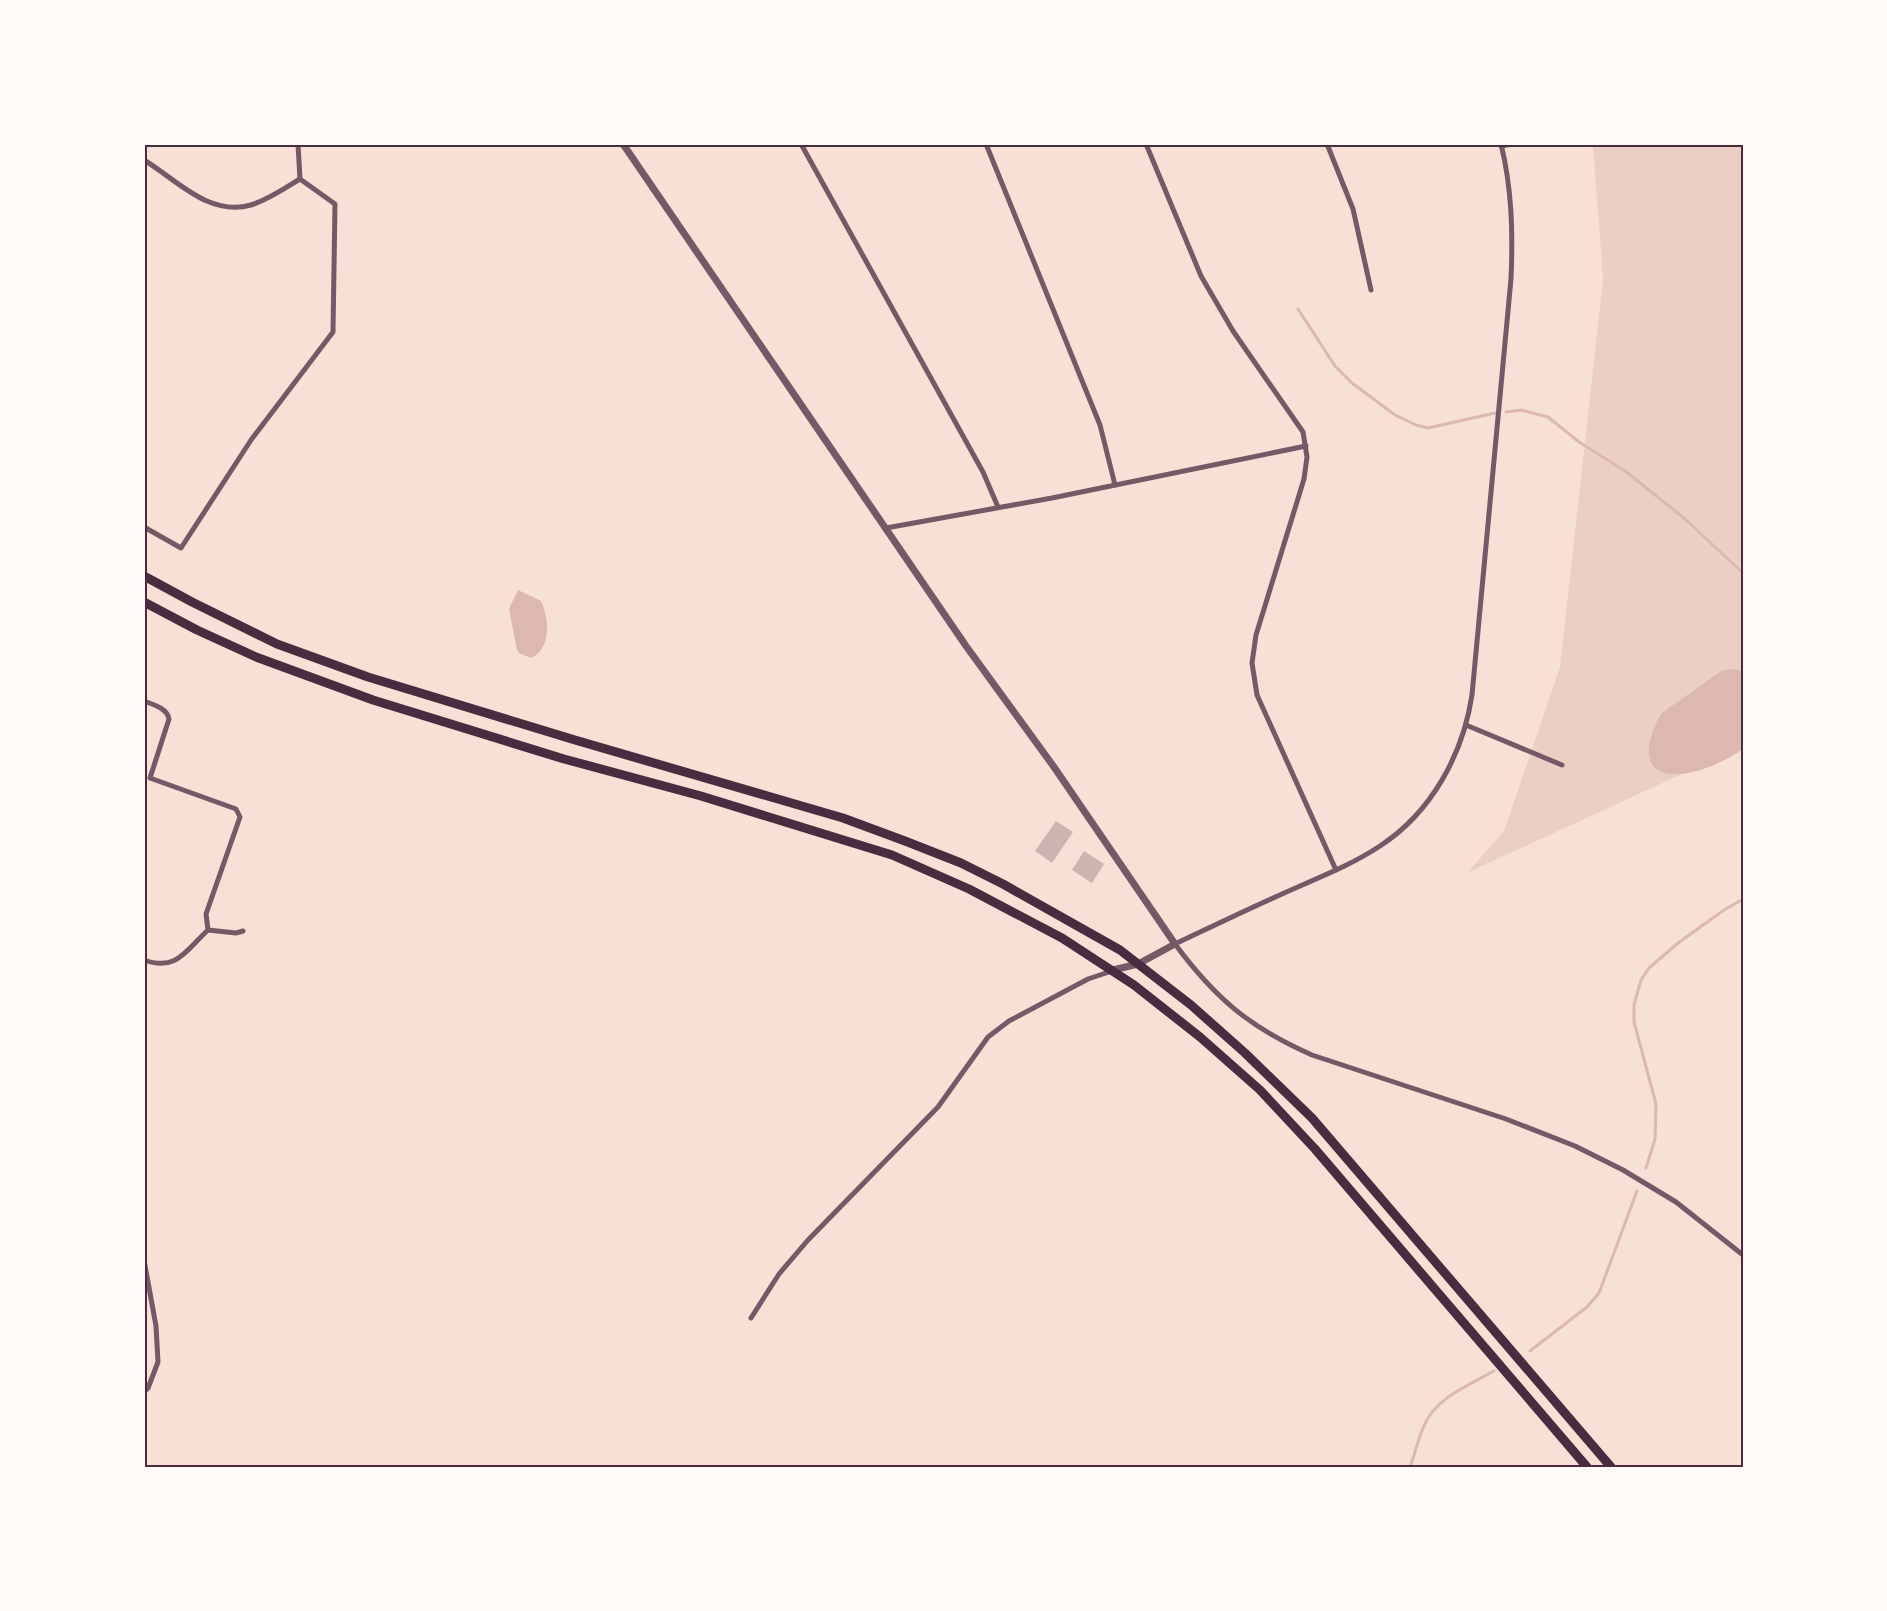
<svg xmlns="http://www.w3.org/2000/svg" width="1887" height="1611" font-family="Cabin,sans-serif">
<rect width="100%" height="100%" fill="#f7e1d7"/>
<polygon fill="#ebcfc5" points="1593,144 1743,144 1743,746 1467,873 1504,831 1560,667 1603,279"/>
<g fill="#dcb8b0">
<path d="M518,590l23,11c8,17 11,47 -10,57l-12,-5 -2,-3 -8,-41z"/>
<path d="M1733,669l10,2v78c-19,13 -46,26 -70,25 -37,-1 -24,-41 -11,-61l59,-42z"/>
</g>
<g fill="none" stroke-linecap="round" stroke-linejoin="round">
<g stroke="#dcb8b0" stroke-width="3">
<polyline points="1298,309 1335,366 1352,383 1395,415 1416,425 1428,428 1495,413"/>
<polyline points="1506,412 1521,410 1548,417 1579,442 1625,471 1685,519 1743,573"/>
<polyline points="1646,1168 1655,1139 1656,1104 1634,1022 1634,1005 1641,980 1649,968 1678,943 1724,910 1743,899"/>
<polyline points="1530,1351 1587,1307 1599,1293 1637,1191"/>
<path d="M1410,1467c5,-13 8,-28 14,-41 11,-28 45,-41 70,-55"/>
</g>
</g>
<g fill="#ccb4b1">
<polygon points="1056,821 1073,832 1052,863 1035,851"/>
<polygon points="1084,851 1104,864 1092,883 1072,870"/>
</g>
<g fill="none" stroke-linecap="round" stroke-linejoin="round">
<g stroke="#755966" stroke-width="5">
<polyline points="801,144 983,472 998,507"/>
<polyline points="986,144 1100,425 1115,485"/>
<polyline points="1146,144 1201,276 1233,331 1303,432 1307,457 1304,479 1256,635 1252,663 1257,695 1336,870"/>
<polyline points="1327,144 1353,209 1371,290"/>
<path d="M1501,144c11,45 12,89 10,135l-39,416c-9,59 -40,117 -92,151 -30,20 -65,33 -98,48 -36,16 -71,33 -107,50 40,54 75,84 137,111l194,64 69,27 48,24 53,32 67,53"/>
<polyline points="1501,146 1512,144"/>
<path d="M144,160c33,20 65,57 107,45 17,-5 34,-17 49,-26"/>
<polyline points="144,527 181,548 251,440 333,332 335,204 300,179 298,144"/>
<polyline points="886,528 1052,498 1306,446"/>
<path d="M144,701c10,4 23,7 25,18l-19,59 86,31 4,8 -34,97 2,16"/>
<polyline points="1466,725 1562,765"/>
<path d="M144,960c33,12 42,-10 64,-30l28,3 7,-2"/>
<polyline points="144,1260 156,1326 158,1362 148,1388 144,1392"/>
<polyline points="751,1318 779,1274 808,1240 938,1107 988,1037 1009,1021 1088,979 1112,971"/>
</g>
<polyline stroke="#755966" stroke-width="7" points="623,144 966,646 1054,767 1175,944 1138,964 1113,970"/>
<g stroke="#4a2c40" stroke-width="9">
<polyline points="144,576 192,602 277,644 368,677 575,740 843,818 905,841 961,863 1003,884 1120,950 1191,1005 1245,1053 1312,1118 1611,1467"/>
<polyline points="144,602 197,630 256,657 373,700 564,759 701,796 892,855 969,889 1062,938 1134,985 1200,1037 1260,1090 1315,1149 1587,1467"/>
</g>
</g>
<rect width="1887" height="1611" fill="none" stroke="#fffaf5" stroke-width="291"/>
<rect x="146" y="146" width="1596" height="1320" fill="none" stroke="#4a2c40" stroke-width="2"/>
</svg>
